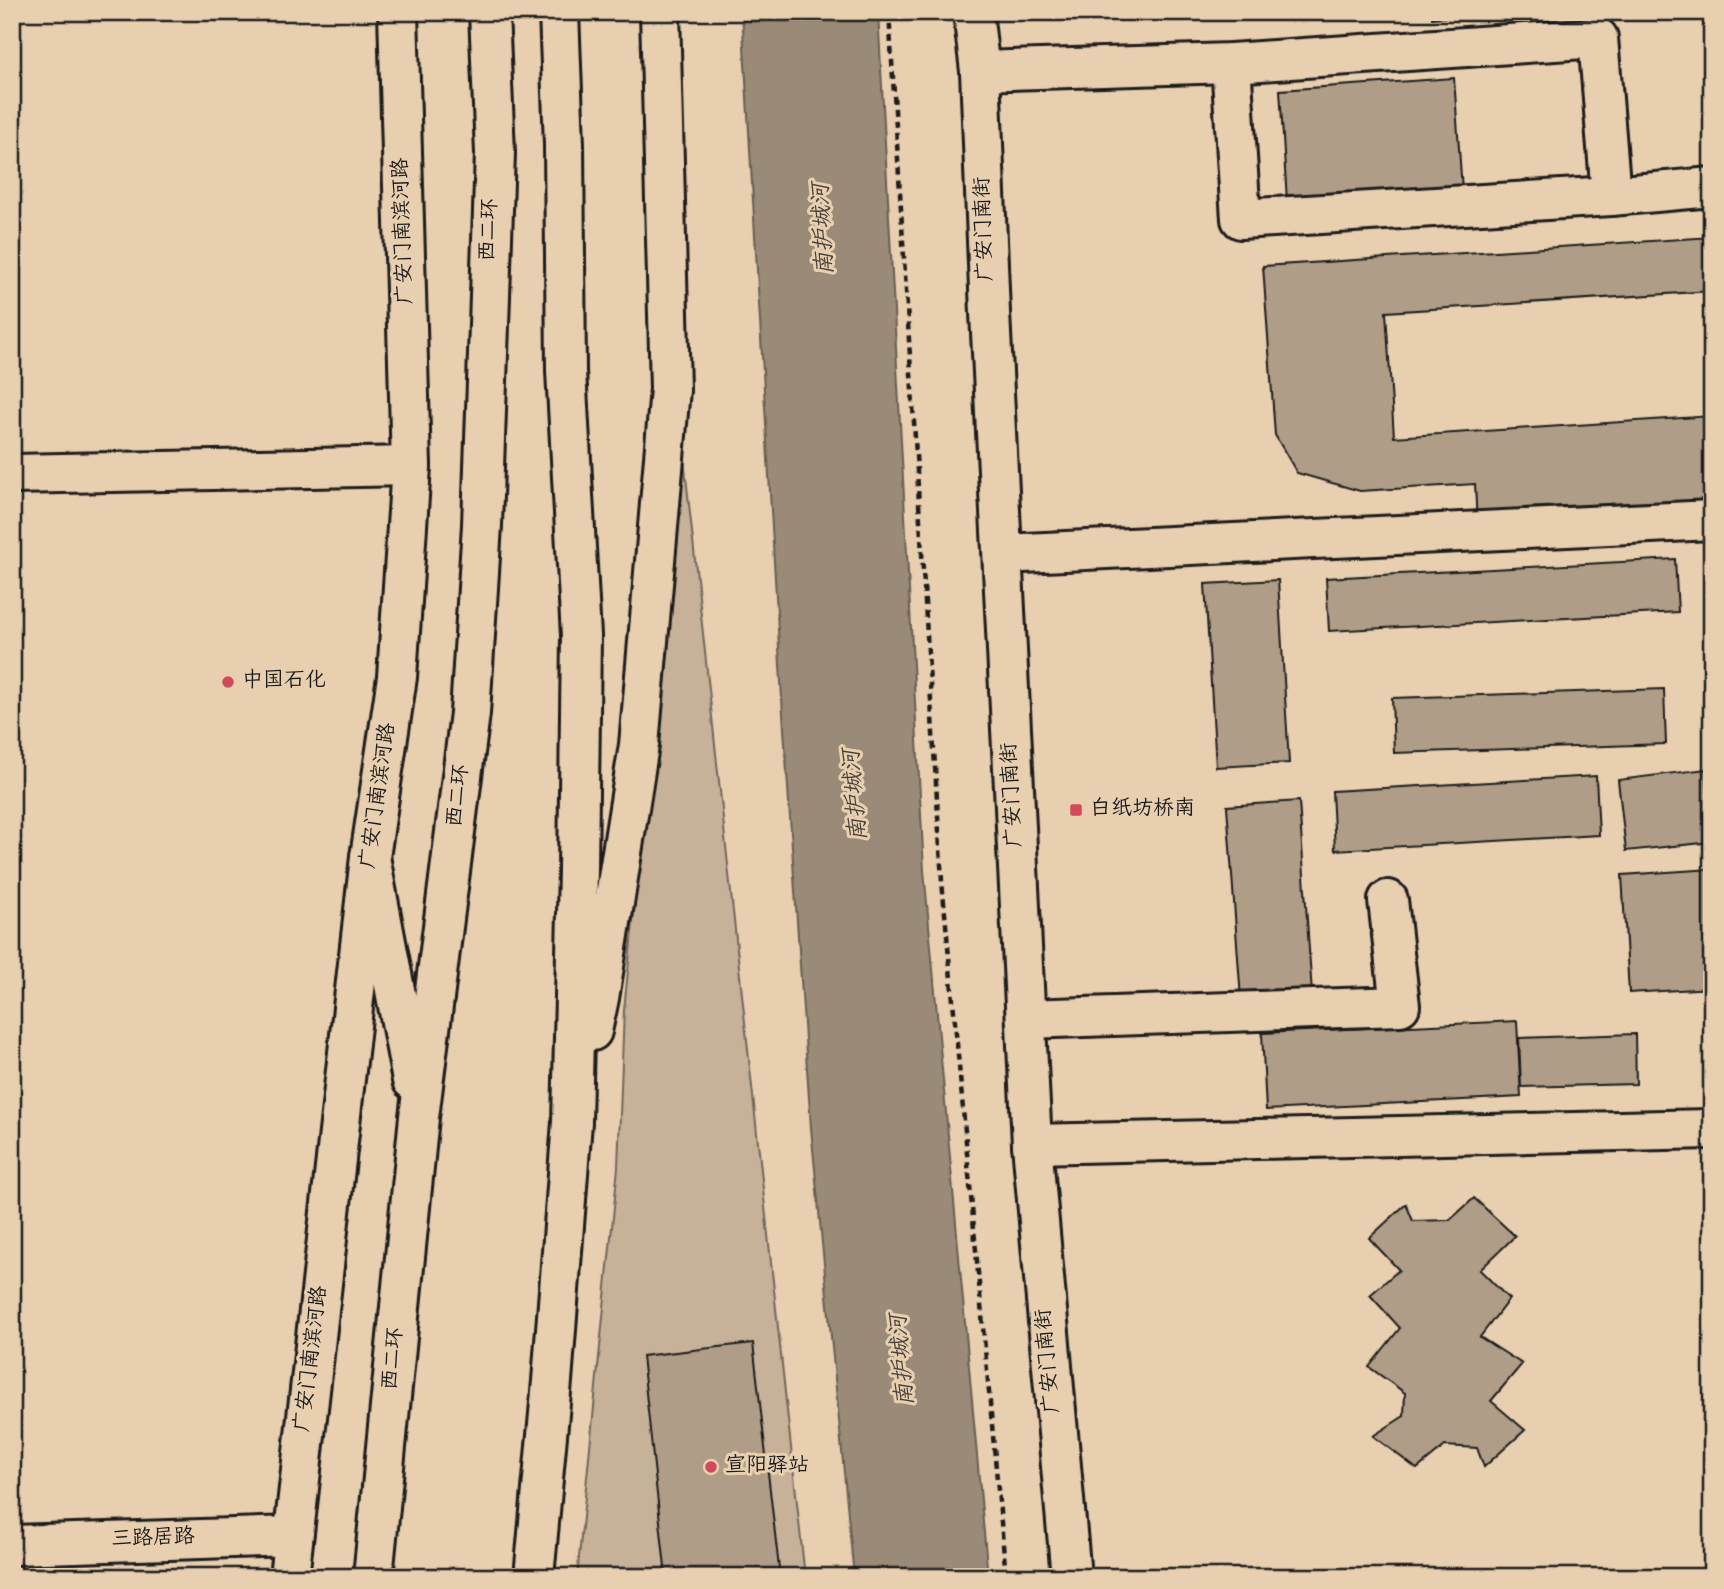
<svg xmlns="http://www.w3.org/2000/svg" width="1724" height="1589" font-family="'Gochi Hand','LXGW WenKai TC',sans-serif">
<rect width="100%" height="100%" fill="#e8cfb0"/>
<filter id="ink" filterUnits="userSpaceOnUse"><feTurbulence type="fractalNoise" baseFrequency=".0143" numOctaves="2"/><feDisplacementMap in="SourceGraphic" scale="14" xChannelSelector="R" yChannelSelector="G"/><feConvolveMatrix kernelMatrix="1 2 1 2 8 2 1 2 1" color-interpolation-filters="sRGB"/></filter>
<g filter="url(#ink)">
<polygon fill="#c7b198" stroke="#72665a" stroke-width="2" points="684,458 805,1577 577,1577 618,1167 624,1010 651,747"/>
<polygon fill="#9a8a78" stroke="#685e53" stroke-width="2" points="742,12 878,12 924,870 988,1577 854,1577 811,1128 782,699"/>
<g fill="#af9d87" stroke="#1c1c1c" stroke-width="2">
<polygon points="1432,12 1531,12 1432,18"/>
<polygon points="1454,78 1462,190 1287,201 1280,90"/>
<polygon points="1712,237 1712,291 1386,312 1394,437 1712,416 1712,510 1477,525 1475,484 1360,491 1297,473 1275,435 1263,266"/>
<polygon points="1675,559 1678,612 1329,631 1326,578"/>
<polygon points="1278,580 1289,763 1216,767 1205,584"/>
<polygon points="1664,689 1666,744 1394,753 1392,698"/>
<polygon points="1706,769 1712,842 1626,851 1618,780"/>
<polygon points="1596,776 1599,835 1335,850 1332,791"/>
<polygon points="1299,801 1312,994 1241,999 1227,806"/>
<polygon points="1712,869 1712,988 1629,993 1622,875"/>
<polygon points="1517,1021 1521,1097 1266,1110 1262,1033"/>
<polygon points="1635,1034 1636,1084 1521,1087 1519,1038"/>
<polygon points="1474,1198 1515,1236 1480,1270 1509,1299 1480,1337 1522,1364 1491,1401 1525,1430 1484,1467 1477,1448 1445,1446 1417,1469 1373,1436 1404,1416 1405,1393 1369,1367 1400,1328 1370,1295 1399,1270 1369,1238 1406,1204 1413,1221 1450,1220"/>
<polygon points="753,1343 780,1577 666,1577 642,1356"/>
</g>
<g fill="none" stroke-linecap="round" stroke-linejoin="round">
<defs>
<g id="minor">
<polyline points="660,12 670,389"/>
<polyline points="973,12 980,71 990,313 1032,1144 1071,1577"/>
<polyline points="1231,63 1241,219 1611,196"/>
<polyline points="980,71 1231,63 1598,38 1611,196 1712,187"/>
<polyline points="12,474 411,466"/>
<polyline points="1003,554 1712,520"/>
<polyline points="1026,1019 1400,1006 1388,900"/>
<polyline points="1032,1144 1712,1129"/>
<polyline points="12,1545 293,1536"/>
<polyline points="289,1577 370,857 397,677 411,466 398,12"/>
</g>
<g id="highway">
<polyline points="370,857 412,1080"/>
<polyline points="592,1031 599,998 639,745 670,389"/>
<polyline points="373,1577 419,1117 470,713 482,525 495,153 489,12"/>
<polyline points="534,1577 552,1381 572,1122 578,870 581,636 566,371 564,145 559,12"/>
</g>
</defs>
<use href="#minor" stroke="#1c1c1c" stroke-width="44"/>
<use href="#highway" stroke="#1c1c1c" stroke-width="44"/>
<polyline stroke="#1c1c1c" stroke-width="4.5" stroke-dasharray="7 5" stroke-linecap="butt" points="889,12 942,881 1006,1577"/>
<use href="#minor" stroke="#e8cfb0" stroke-width="38"/>
<use href="#highway" stroke="#e8cfb0" stroke-width="38"/>
</g>
</g>
<g fill="#d1495b" stroke="#e8cfb0" stroke-width="2.5">
<circle cx="228" cy="682" r="7"/>
<rect x="1069" y="803" width="14" height="14" rx="3.5"/>
<circle cx="711" cy="1467" r="7"/>
</g>
<g text-anchor="middle" dominant-baseline="central" stroke-width="6" stroke-linejoin="round" paint-order="stroke">
<g font-size="21" fill="#1c1c1c" stroke="#e8cfb0">
<text transform="translate(986 229) rotate(-92)">广安门南街</text>
<text transform="translate(491 230) rotate(-87)">西二环</text>
<text transform="translate(405 231) rotate(-92)">广安门南滨河路</text>
<text transform="translate(1014 795) rotate(-93)">广安门南街</text>
<text transform="translate(380 796) rotate(-82)">广安门南滨河路</text>
<text transform="translate(460 796) rotate(-83)">西二环</text>
<text transform="translate(313 1359) rotate(-83)">广安门南滨河路</text>
<text transform="translate(395 1359) rotate(-84)">西二环</text>
<text transform="translate(1050 1361) rotate(-95)">广安门南街</text>
<text transform="translate(153 1540) rotate(-2)">三路居路</text>
</g>
<g font-size="21" fill="#1c1c1c" stroke="#e8cfb0" text-anchor="start">
<text x="242" y="682">中国石化</text>
<text x="1090" y="810">白纸坊桥南</text>
<text x="725" y="1467">宣阳驿站</text>
</g>
<g font-size="23" font-style="italic" fill="#48423c" stroke="#e8cfb0">
<text transform="translate(825 229) rotate(-93)">南护城河</text>
<text transform="translate(857 795) rotate(-95)">南护城河</text>
<text transform="translate(904 1360) rotate(-95)">南护城河</text>
</g>
</g>
<rect width="1724" height="1589" fill="none" stroke="#e8cfb0" stroke-width="42"/>
<rect x="21" y="21" width="1682" height="1547" fill="none" stroke="#1c1c1c" stroke-width="2.5" filter="url(#ink)"/>
</svg>
